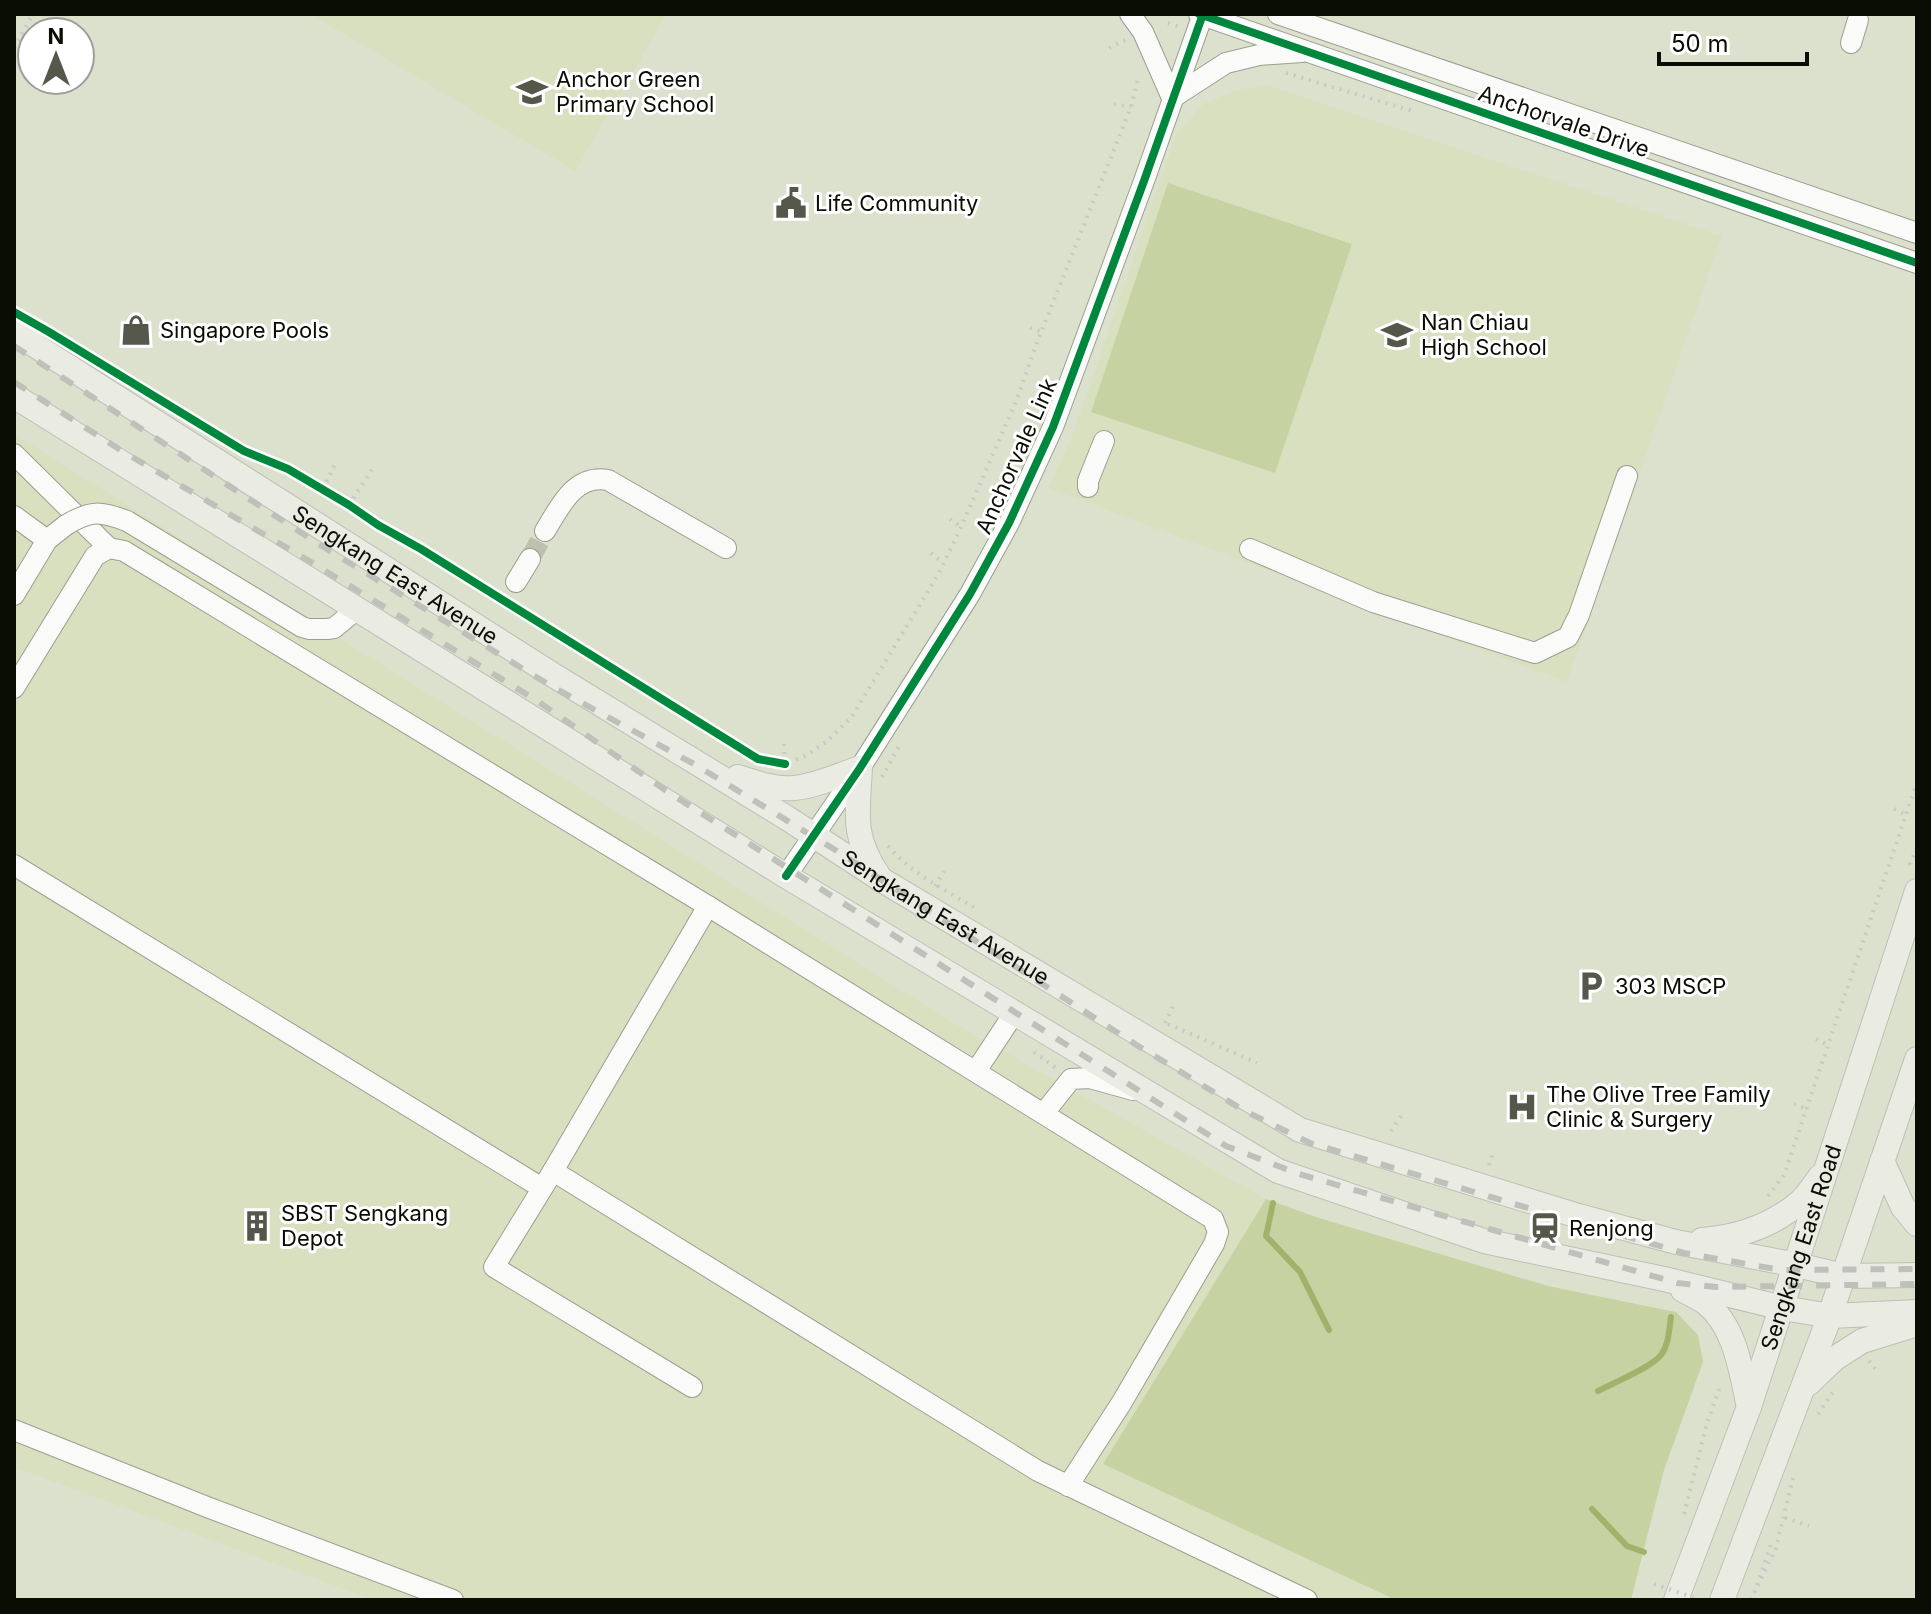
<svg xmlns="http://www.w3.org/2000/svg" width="1931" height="1614" font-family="Inter,sans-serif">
<rect width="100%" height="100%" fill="#dce1ce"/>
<g fill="#d8e0c0">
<polygon points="310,14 667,14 575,171"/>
<polygon points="1267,85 1722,236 1567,682 1048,488 1073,434 1176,135 1203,104 1236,90"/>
<polygon points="14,434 954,1023 1266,1199 1103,1464 1396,1600 373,1600 14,1467"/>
</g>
<g fill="#c7d2a2">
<polygon points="1168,183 1352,244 1275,473 1091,412"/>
<polygon points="1266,1199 1319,1218 1548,1286 1676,1312 1698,1335 1703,1362 1664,1470 1631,1600 1396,1600 1103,1464"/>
</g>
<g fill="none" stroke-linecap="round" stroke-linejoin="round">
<g stroke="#a3b16a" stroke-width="6">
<polyline points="1273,1203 1266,1236 1300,1272 1329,1330"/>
<path d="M1598,1391c15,-8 54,-24 63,-36 8,-11 8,-25 10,-38"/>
<polyline points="1592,1509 1627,1546 1644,1552"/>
</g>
<polyline stroke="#bcc1b0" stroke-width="20" stroke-dasharray="20 10" stroke-linecap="butt" points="530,559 545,531"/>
<defs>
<g id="minor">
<polyline points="1130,14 1143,32 1172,98"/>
<polyline points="1199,14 1917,263"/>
<polyline points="1278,14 1917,233"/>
<polyline points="1851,43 1858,20"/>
<polyline points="1172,98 1226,63 1259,55 1302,52"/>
<polyline points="14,454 109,548"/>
<polyline points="1088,487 1088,481 1104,441"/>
<polyline points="14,516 47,540"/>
<path d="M545,531c15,-24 29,-57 63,-51l118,68"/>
<polyline points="1250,549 1373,602 1535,653 1568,637 1579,615 1627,476"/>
<polyline points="516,582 530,559"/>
<polyline points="14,595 47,540 66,525"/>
<polyline points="327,629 334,628 357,609"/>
<polyline points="14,688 95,556 109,548 124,551 708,906 1213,1219 1218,1232 1214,1244 1122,1402 1068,1486"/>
<polyline points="14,865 542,1188"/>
<polyline points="786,876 860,768 970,594 1009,523 1053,427 1144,181 1203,14"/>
<polyline points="976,1071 1015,1012"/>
<polyline points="1044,1113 1071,1079 1090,1078 1133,1090"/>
<polyline points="553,1171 1038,1471 1307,1600"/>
<polyline points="692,1387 494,1267 553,1171 708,906"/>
<polyline points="14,1430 207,1507 453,1600"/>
</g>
<g id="major">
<path id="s1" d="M14,332l539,343 234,143 95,62 418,250 275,85 101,27 121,23 46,11 74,-1"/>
<polyline points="14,396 786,876 1278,1171 1484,1241 1664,1279 1783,1308 1830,1316 1917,1312"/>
<path d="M738,777c18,6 38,13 56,11 23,-2 45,-13 66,-20 -2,45 -9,67 18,107"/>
<polyline points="1882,1161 1903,1207 1917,1224"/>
<path d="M1702,1240c36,-3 70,-14 98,-38 8,-7 14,-17 20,-25"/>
<path d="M1683,1290c7,4 16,8 23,13 30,24 35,69 43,104"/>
<polyline points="1809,1383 1834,1359 1862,1341 1917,1324"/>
<path id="s2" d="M1676,1600l73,-193 168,-516"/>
<polyline points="1722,1600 1828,1321 1917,1059"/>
</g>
</defs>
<use href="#minor" stroke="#9b9f90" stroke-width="22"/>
<use href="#major" stroke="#bdc0b6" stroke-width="26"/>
<g stroke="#c8c8c4" stroke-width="4" stroke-dasharray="2 6" stroke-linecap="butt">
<polyline points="1168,23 1179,27"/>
<polyline points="14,48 33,14"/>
<polyline points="1109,48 1125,40"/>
<polyline points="1286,73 1416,112"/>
<polyline points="1114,104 1131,107"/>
<polyline points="1030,328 1042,332"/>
<polyline points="323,489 336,462"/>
<polyline points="349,505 375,465"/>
<polyline points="950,519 961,527"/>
<polyline points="931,553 943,563"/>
<polyline points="784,744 785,764 807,755 826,742 851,718 939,573 961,527 1017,399 1036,345 1131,107 1139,75"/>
<polyline points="882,777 899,746"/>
<polyline points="1894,809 1907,815"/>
<path d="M888,846c23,27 57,44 87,62"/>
<polyline points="1917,848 1910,864 1917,866"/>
<polyline points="935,886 944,871"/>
<polyline points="1165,1023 1173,1006"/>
<polyline points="1168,1024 1257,1063"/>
<polyline points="1816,1039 1828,1045"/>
<polyline points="1034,1052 1056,1068"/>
<polyline points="1794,1104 1806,1109"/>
<polyline points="1391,1131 1402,1115"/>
<polyline points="1489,1165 1493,1153"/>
<polyline points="1768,1196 1784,1175 1917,782"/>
<polyline points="1869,1361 1878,1372"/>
<polyline points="1818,1414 1833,1392"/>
<polyline points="1684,1514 1707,1423 1721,1384"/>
<polyline points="1785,1518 1809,1526"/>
<polyline points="1751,1600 1776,1548 1793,1478"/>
</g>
<use href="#minor" stroke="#fafaf8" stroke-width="20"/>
<use href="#major" stroke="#eaebe3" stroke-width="24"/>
<g stroke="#bec0ba" stroke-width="6" stroke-dasharray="14 14" stroke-linecap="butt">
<polyline points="14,346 317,543 551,686 694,764 837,851 1135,1044 1243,1110 1310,1143 1548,1214 1684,1253 1781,1270 1917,1269"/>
<polyline points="14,382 122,451 311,562 539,702 671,794 1226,1146 1299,1174 1677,1283 1716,1287 1917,1284"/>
</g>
<defs>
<path id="minor-bridge" d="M66,525c25,-15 34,-14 61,-4l175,106 7,2h18"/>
</defs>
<use href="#minor-bridge" stroke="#9b9f90" stroke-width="22" stroke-linecap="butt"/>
<g stroke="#c8c8c4" stroke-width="4" stroke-dasharray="2 6" stroke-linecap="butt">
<polyline points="1654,1584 1700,1600"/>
<polyline points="1752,1600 1771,1544"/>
</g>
<use href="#minor-bridge" stroke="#fafaf8" stroke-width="20"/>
<defs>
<g id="cycleway">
<polyline points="1199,14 1917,263"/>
<polyline points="14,312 49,332 244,451 288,469 349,505 378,525 421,549 758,759 785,764"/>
<polyline points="786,876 860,768 970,594 1009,523 1053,427 1144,181 1203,14"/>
</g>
</defs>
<use href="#cycleway" stroke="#fff" stroke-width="13"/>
<use href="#cycleway" stroke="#00873e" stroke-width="8"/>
</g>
<defs>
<symbol id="school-bare" viewBox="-9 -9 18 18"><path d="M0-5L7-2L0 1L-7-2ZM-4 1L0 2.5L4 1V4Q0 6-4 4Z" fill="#54574a" stroke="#fff" stroke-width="2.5" paint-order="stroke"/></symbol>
<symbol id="civic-bare" viewBox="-9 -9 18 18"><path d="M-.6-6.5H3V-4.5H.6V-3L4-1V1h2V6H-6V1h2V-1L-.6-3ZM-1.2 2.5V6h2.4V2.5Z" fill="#54574a" stroke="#fff" stroke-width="2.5" paint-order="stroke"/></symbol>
<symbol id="shop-bare" viewBox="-9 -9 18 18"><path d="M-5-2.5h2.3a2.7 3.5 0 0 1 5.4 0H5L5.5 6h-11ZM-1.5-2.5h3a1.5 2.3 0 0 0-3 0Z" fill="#54574a" stroke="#fff" stroke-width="2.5" paint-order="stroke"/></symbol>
<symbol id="parking-bare" viewBox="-9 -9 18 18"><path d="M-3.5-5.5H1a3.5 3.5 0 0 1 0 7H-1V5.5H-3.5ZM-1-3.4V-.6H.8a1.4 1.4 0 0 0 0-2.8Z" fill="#54574a" stroke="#fff" stroke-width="2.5" paint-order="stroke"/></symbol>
<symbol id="hospital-bare" viewBox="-9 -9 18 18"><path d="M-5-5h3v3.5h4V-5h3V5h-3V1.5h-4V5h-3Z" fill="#54574a" stroke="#fff" stroke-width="2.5" paint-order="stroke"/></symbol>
<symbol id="building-bare" viewBox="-9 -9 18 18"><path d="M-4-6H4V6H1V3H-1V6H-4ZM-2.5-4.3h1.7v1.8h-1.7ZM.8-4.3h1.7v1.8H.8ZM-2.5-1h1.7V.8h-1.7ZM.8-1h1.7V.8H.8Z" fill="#54574a" stroke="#fff" stroke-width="2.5" paint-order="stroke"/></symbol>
<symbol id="station-bare" viewBox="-9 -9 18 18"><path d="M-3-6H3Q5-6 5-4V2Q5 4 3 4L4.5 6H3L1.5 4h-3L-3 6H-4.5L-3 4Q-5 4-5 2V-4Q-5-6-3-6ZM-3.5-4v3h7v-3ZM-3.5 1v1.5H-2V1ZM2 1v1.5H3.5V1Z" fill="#54574a" stroke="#fff" stroke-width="2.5" paint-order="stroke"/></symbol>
</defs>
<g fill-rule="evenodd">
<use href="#school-bare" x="510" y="70" width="44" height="44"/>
<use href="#civic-bare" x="769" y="181" width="44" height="44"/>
<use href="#shop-bare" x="114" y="308" width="44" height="44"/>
<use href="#school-bare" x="1375" y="313" width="44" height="44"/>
<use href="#parking-bare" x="1569" y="964" width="44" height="44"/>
<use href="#hospital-bare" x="1500" y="1085" width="44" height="44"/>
<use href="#building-bare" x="235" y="1204" width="44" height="44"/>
<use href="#station-bare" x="1523" y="1206" width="44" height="44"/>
</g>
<g text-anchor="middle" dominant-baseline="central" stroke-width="6" stroke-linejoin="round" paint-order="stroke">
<g font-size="22" fill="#0a0d03" stroke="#fff" text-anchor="start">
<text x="556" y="79">Anchor Green<tspan x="556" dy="25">Primary School</tspan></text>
<text x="815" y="203">Life Community</text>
<text x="1421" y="322">Nan Chiau<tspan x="1421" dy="25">High School</tspan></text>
<text x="160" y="330">Singapore Pools</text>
<text x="1615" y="986">303 MSCP</text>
<text x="1546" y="1094">The Olive Tree Family<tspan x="1546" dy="25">Clinic &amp; Surgery</tspan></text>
<text x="281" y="1213">SBST Sengkang<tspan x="281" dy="25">Depot</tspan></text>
<text x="1569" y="1228">Renjong</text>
</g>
<g font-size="22" fill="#0a0d03" stroke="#fff">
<text transform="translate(1564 121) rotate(19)">Anchorvale Drive</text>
<text transform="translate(1016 456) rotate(-66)">Anchorvale Link</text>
<text stroke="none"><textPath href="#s1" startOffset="452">Sengkang East Avenue</textPath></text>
<text stroke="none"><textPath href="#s1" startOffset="1100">Sengkang East Avenue</textPath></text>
<text stroke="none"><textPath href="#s2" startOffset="374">Sengkang East Road</textPath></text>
</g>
</g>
<rect width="1931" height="1614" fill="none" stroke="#0a0d03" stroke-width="32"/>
<g transform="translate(56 56)"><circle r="38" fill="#ffffff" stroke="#9d9e9a" stroke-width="2"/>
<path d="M0-6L14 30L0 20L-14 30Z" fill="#54574a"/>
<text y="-12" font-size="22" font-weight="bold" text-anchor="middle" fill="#0a0d03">N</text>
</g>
<path d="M1659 52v12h148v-12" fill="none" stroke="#0a0d03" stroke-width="4"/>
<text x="1671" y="52" font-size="24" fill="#0a0d03" stroke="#ffffff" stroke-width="6" paint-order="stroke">50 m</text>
</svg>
